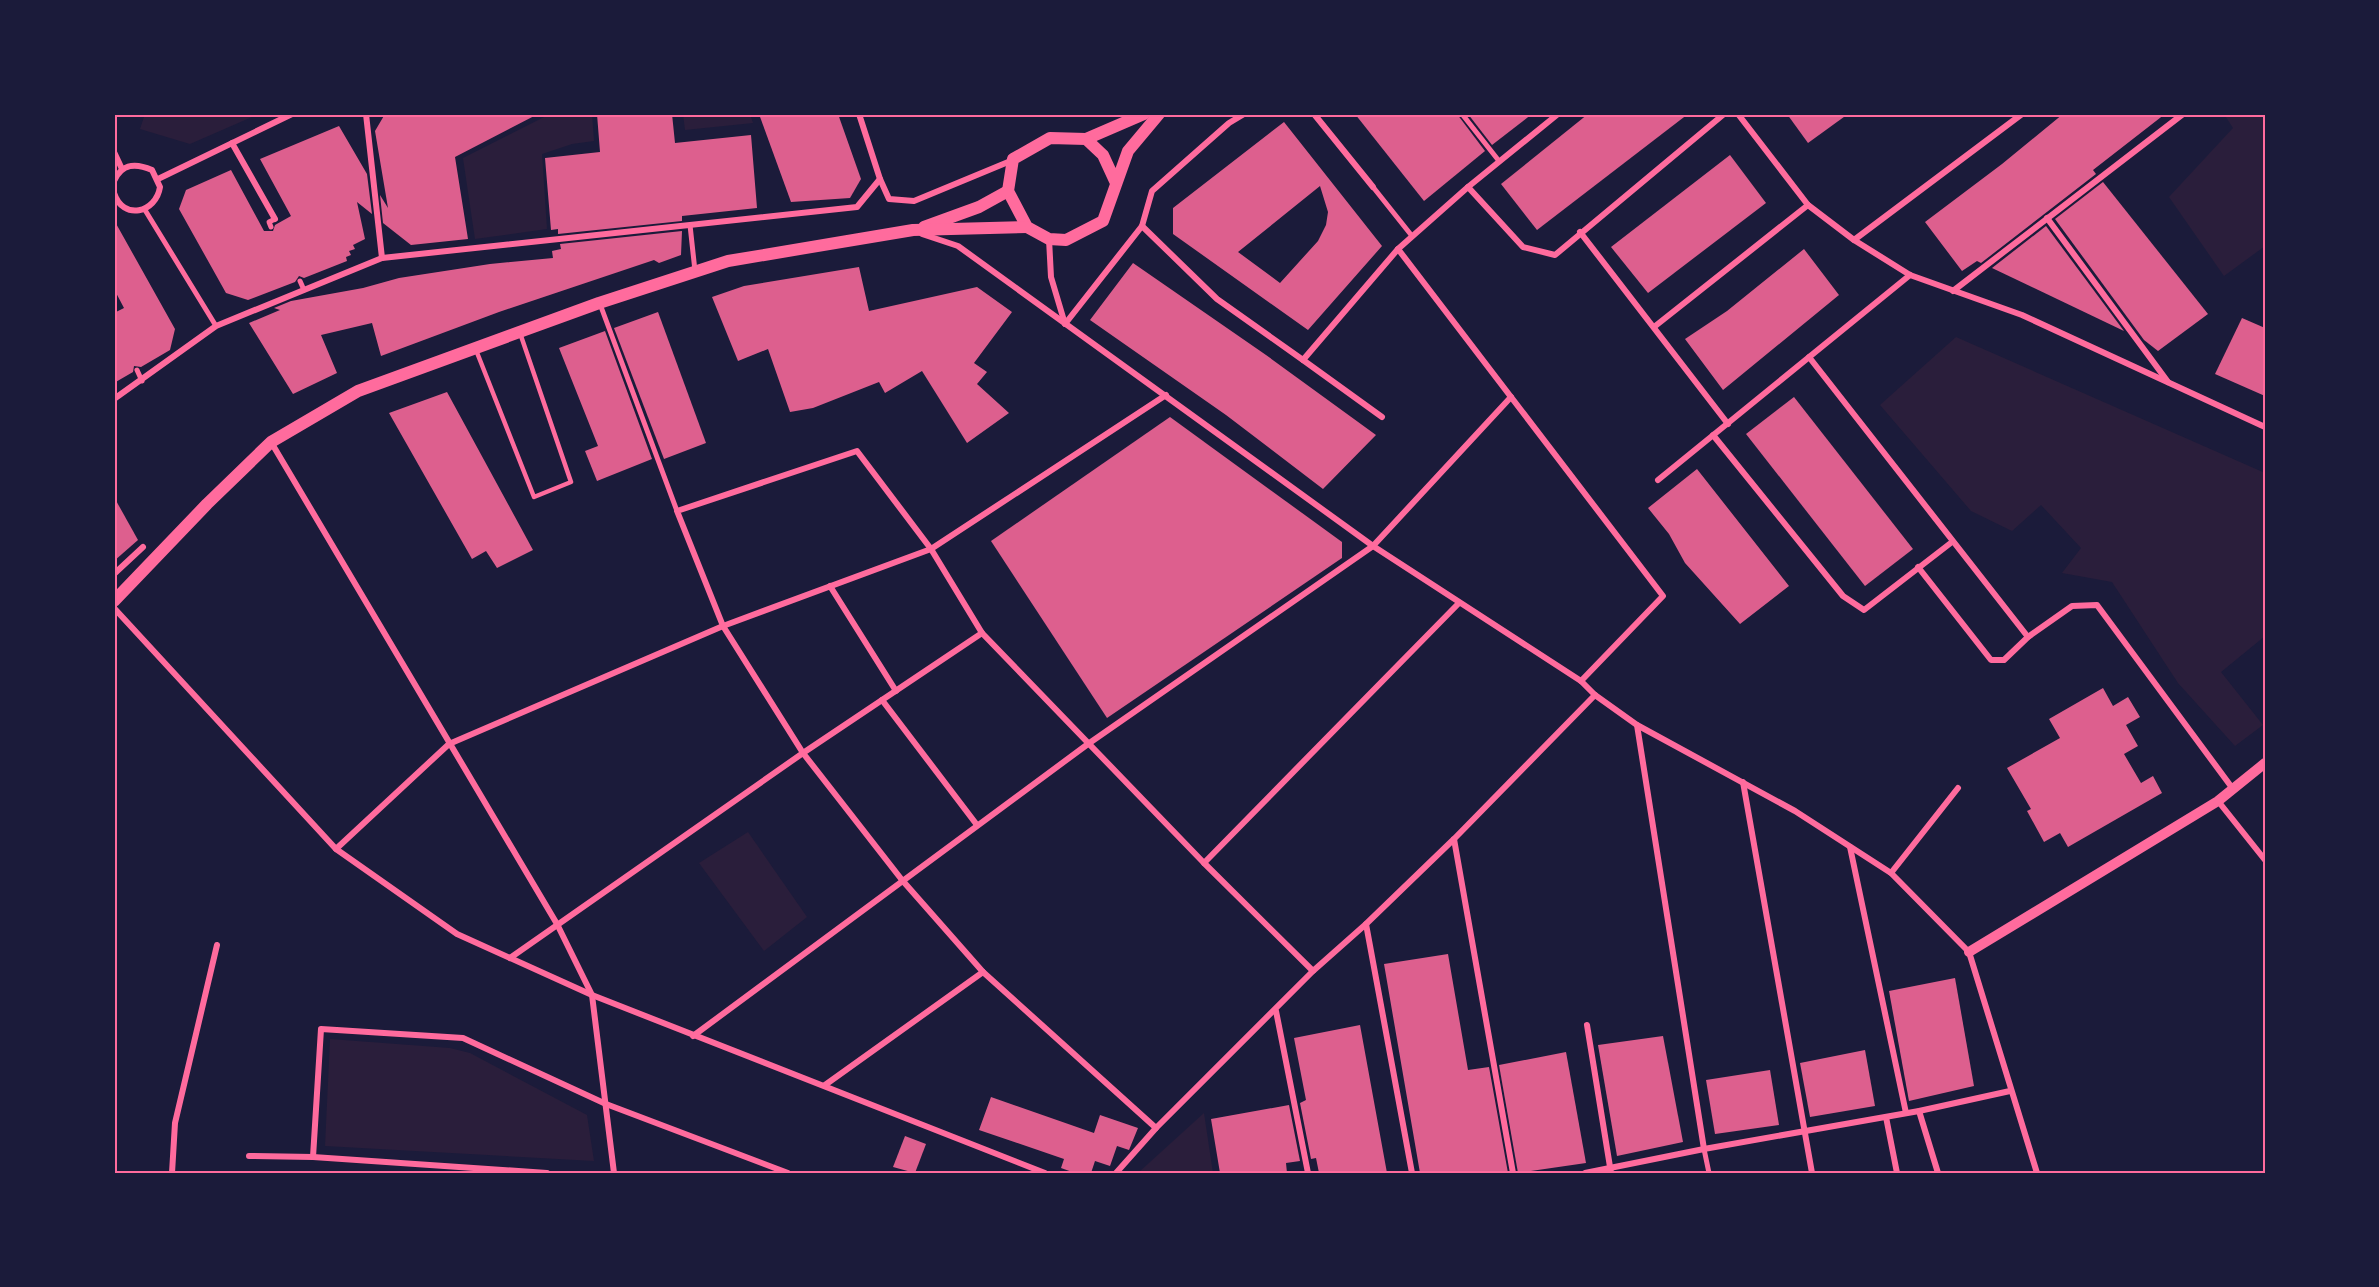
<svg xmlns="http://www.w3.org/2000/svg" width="2379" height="1287" font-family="'Titillium Web',sans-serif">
<rect width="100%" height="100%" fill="#1b1b3a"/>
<g fill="#2a1e3b">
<polygon points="145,114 259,114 190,144 140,129"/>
<polygon points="550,114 592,114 594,141 572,144 542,154 547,229 475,239 463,158"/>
<polygon points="683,114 750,114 753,123 685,130"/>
<polygon points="2224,114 2265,114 2265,246 2224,276 2169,197 2233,128"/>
<polygon points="1956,337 2265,473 2265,636 2221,672 2263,725 2235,746 2178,683 2112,582 2062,573 2081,548 2041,505 2012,531 1971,511 1880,405"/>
<polygon points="748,832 807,917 764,951 699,863"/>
<polygon points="330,1039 450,1048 470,1053 587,1115 594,1161 325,1146"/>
<polygon points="1204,1113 1213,1173 1138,1173"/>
</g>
<g fill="#dd5f8e" fill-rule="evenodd">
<polygon points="385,114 538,114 455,157 468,239 411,245 383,223 380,195 388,208 375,131"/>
<polygon points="597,114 672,114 675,143 751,135 757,208 682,216 682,221 558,234 558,229 551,230 545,158 600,152"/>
<polygon points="759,114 838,114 861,179 850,198 791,202"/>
<polygon points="1355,114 1457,114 1485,151 1424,201"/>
<polygon points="1468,114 1532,114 1492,145"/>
<polygon points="1588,114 1688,114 1537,230 1501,184"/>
<polygon points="1787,114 1848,114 1808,143"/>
<polygon points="2063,114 2165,114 2093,170 2096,174 1981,263 1977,261 1962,271 1925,222 2002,164"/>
<path d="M1284,122l98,124 -74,84 -135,-96v-26zM1320,186l8,26 -2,13 -8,16 -38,42 -42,-31z"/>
<polygon points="339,126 367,174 372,214 357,202 365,239 353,245 355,249 349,251 351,255 346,257 347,261 304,278 299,276 295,282 248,300 226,293 179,209 186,190 231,170 264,231 273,231 275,225 291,216 260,159"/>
<polygon points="1730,155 1766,203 1648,293 1611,247"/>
<polygon points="2103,182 2208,314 2158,351 2144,340 2055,219"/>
<polygon points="114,220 175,329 170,350 141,367 134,366 133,372 114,383 114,313 124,308 114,289"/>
<polygon points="2046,226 2124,331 1992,268"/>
<polygon points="682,231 681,255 659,263 654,260 499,312 381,356 372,323 321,335 337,373 293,394 249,323 280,310 274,308 291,301 363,288 399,278 490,264 553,258 552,251 561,249 560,244"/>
<polygon points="1804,249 1839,295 1723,390 1685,339 1727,311"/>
<polygon points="1133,263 1266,355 1376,435 1323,489 1226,415 1090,320"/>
<polygon points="859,267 869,311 977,287 1012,312 974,363 987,372 977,384 1009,413 967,443 922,371 885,393 879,382 813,408 790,412 768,349 738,361 712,297 744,286"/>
<polygon points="658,312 706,443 664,459 614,328"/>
<polygon points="2242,318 2265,328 2265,396 2215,374"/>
<polygon points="605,331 652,459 597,481 585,451 598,446 559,348"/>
<polygon points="447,392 533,550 497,568 486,551 472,559 389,413"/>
<polygon points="1794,397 1913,549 1865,586 1746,434"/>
<polygon points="1170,417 1342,542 1342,558 1107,718 991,541"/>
<polygon points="1697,469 1789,586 1740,624 1685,563 1669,534 1648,508"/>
<polygon points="114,497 138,540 114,561"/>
<polygon points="2103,688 2113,706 2128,697 2140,717 2126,725 2138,746 2124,754 2141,783 2153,776 2162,793 2068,847 2060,833 2044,842 2027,811 2031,809 2007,768 2060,738 2049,719"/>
<polygon points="1448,954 1468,1070 1489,1067 1508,1173 1420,1173 1384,964"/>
<polygon points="1955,978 1974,1086 1909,1101 1889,991"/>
<polygon points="1360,1025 1387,1173 1319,1173 1316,1158 1311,1159 1300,1103 1306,1100 1294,1038"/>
<polygon points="1663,1036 1683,1142 1617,1156 1598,1045"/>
<polygon points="1865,1050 1875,1106 1810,1117 1800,1063"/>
<polygon points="1566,1052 1586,1163 1518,1173 1499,1065"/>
<polygon points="1770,1070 1779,1125 1715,1134 1706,1080"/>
<polygon points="991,1097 1094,1133 1100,1115 1138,1128 1129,1150 1117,1146 1110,1166 1095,1161 1091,1173 1075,1173 1061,1168 1064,1159 979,1130"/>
<polygon points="1289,1105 1300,1161 1286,1163 1287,1173 1220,1173 1211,1119"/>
<polygon points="905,1136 926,1144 915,1173 893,1167"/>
</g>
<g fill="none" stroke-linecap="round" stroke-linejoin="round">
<polyline stroke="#ff6b9d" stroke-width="4.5" points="476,350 534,497 571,482 520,333"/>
<g stroke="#ff6b9d" stroke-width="5">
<polyline points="1462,114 1499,161"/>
<polyline points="1373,187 1412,236"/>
<polyline points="145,210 216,326"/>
<polyline points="690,225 695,271"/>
<polyline points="271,227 269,222 275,219"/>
<polyline points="300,281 304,290"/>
<polyline points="600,304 677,511"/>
<polyline points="137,370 142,381"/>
<polyline points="1704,1149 1709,1173"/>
</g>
<g stroke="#ff6b9d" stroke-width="6">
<polyline points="366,114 382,258"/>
<polyline points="859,114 880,179 889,199 914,201 1013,160"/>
<polyline points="1314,114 1373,187"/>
<polyline points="1738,114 1808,205 1854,240 1910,275 2022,315 2265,427"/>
<polyline points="232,143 275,219"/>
<polyline points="114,152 122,169"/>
<polyline points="158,179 292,114"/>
<path d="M114,181c8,-18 22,-18 38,-11l8,17c-4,26 -37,34 -46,6"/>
<polyline points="1468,187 1523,247 1555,255 1724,114"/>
<polyline points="2047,218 2168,382"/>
<polyline points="1142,226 1217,299 1303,360 1398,249 1468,187 1558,114"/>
<polyline points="1580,232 1728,424"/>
<polyline points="922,234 958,246 1373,546 1581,681 1595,695 1637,725 1795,811 1891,873 1969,952 2037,1173"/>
<polyline points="1049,239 1051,277 1065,324"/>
<polyline points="1854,240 2022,114"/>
<polyline points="1398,249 1663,596 1581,681"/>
<polyline points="1953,291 2183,114"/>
<polyline points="1065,324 1142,226 1152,191 1229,123 1244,114"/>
<polyline points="1654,327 1808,205"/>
<polyline points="1809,357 2028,637"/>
<polyline points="1303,360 1382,417"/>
<polyline points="114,399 216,326 382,258 857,207 880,179"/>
<polyline points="1713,435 1843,596 1864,610 1952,542"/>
<polyline points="271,442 557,924 592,995 614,1173"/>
<polyline points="1658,480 1910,275"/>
<polyline points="1918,567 1991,660 2004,660 2028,637 2072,606 2097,605 2233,789"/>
<polyline points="114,574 143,547"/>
<polyline points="830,586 896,691"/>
<polyline points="114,608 336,849 457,934 592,995 1045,1173"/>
<polyline points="882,700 977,825"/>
<polyline points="1637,725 1704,1149"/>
<polyline points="1743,782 1812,1173"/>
<polyline points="2218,801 2265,860"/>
<polyline points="1454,839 1513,1173"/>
<polyline points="1850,847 1906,1113"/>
<polyline points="336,849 449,744 723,626 931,549 1166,395"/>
<polyline points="1204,863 1458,604"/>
<polyline points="1891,873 1958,788"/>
<polyline points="1366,924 1412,1173"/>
<polyline points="510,958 803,753 982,633"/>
<polyline points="1276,1011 1308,1173"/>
<polyline points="1587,1025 1611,1173"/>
<polyline points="693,1036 1088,744 1373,546 1511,397"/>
<polyline points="825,1085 983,972"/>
<polyline points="1919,1111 1938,1173"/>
<polyline points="1886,1117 1897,1173"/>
<polyline points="1156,1128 983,972 902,880 803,753 723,626 677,511 857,451 931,549 982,633 1204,863 1313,971"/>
<polyline points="249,1156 313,1157 547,1173"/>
<polyline points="313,1157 321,1029 463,1038 606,1104 788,1173"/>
<polyline points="172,1173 175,1123 217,945"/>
<polyline points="1116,1173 1156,1128 1313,971 1366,924 1454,839 1595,695"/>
<polyline points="1585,1173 1704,1149 1919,1111 2010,1091"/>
</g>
<polyline stroke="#ff6b9d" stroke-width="10" points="1969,952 2218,801 2265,763"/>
<g stroke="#ff6b9d" stroke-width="12">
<polyline points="1086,139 1144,114"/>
<polyline points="1115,181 1103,155 1086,139 1050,138 1013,159 1008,191 1027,227 1049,239 1066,240 1103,221 1128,151 1159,114"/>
<polyline points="924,227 979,207 1008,191"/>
<polyline points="114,601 207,504 271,442 358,391 599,303 728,261 913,230 1027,227"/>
</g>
</g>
<rect width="2379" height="1287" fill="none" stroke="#1b1b3a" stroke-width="231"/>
<rect x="116" y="116" width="2148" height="1056" fill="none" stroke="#ff6b9d" stroke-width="2"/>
</svg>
